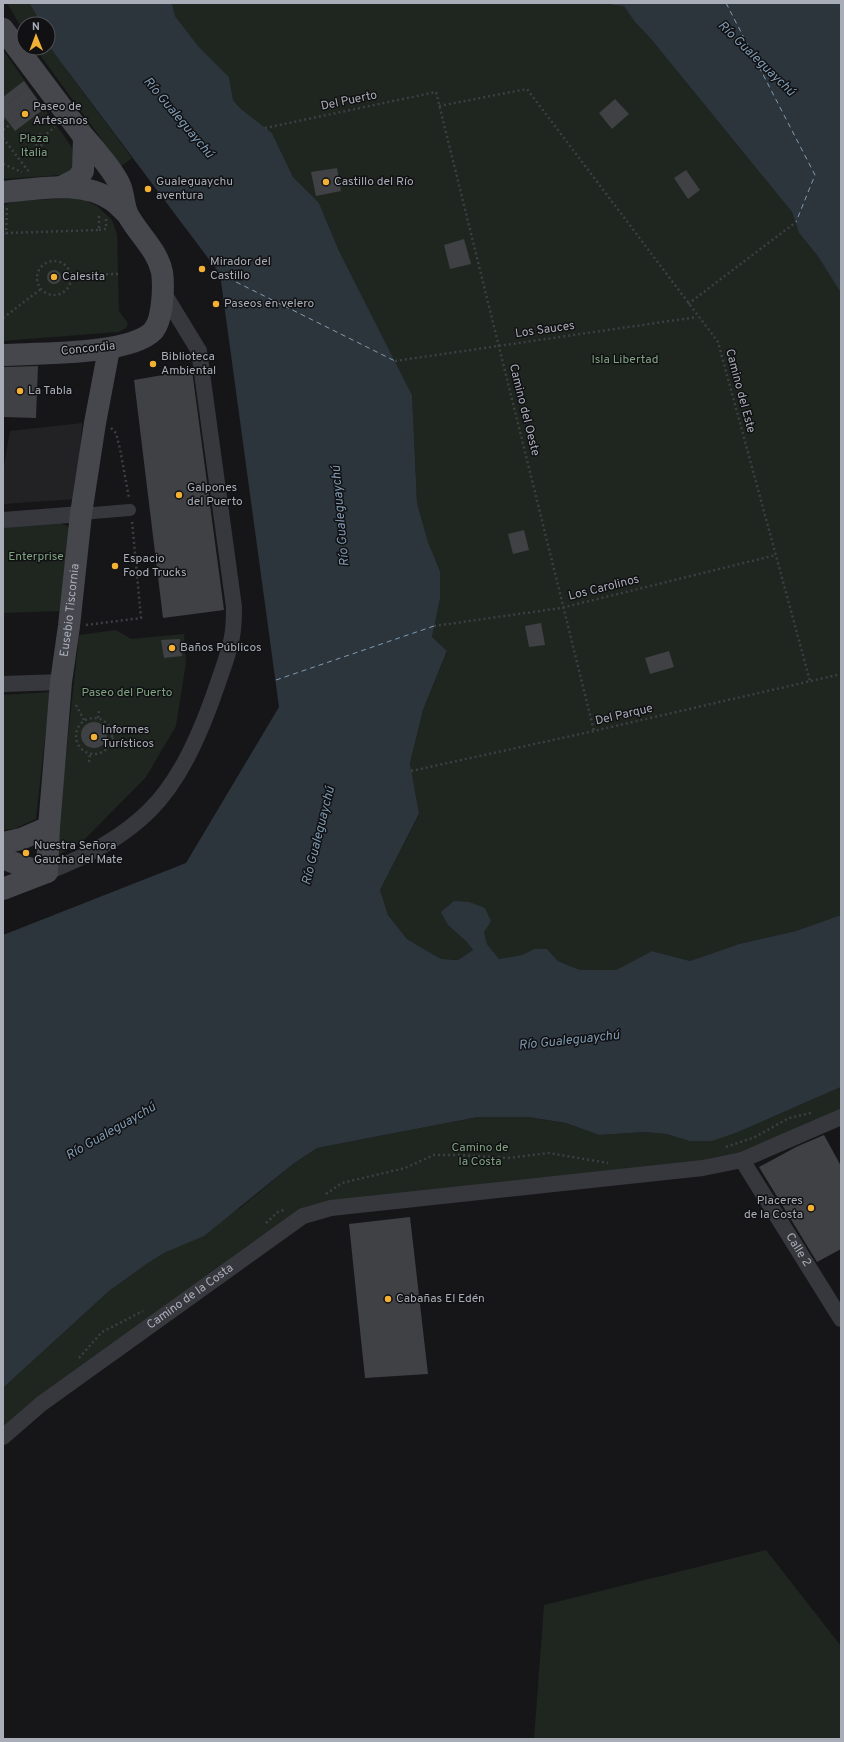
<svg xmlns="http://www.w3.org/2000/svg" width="844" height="1742" font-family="Overpass,sans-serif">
<rect width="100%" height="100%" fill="#161618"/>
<polygon fill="#222225" points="82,423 77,499 3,504 3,471 10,431"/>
<g fill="#1e261f">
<polygon points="7,3 29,3 36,14 38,24 24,24 24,32"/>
<polygon points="172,3 611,3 613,5 624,6 634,21 651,39 792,212 799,233 817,255 841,293 841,915 796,931 739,944 690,961 652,951 616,970 580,970 558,961 547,949 534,949 522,955 499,959 487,944 484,932 448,925 467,941 473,950 458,960 441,959 407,939 388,915 380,890 419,815 410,763 423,710 447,652 432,637 440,599 440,571 428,542 417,503 412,395 339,251 319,203 293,177 272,133 241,109 233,100 229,77 199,47 175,16"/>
<polygon points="48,45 132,158 121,166 35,48 48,48"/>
<path d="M3,50l68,96c6,15 7,23 -9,29l-59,4z"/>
<polygon points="68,198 82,199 97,206 112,220 117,234 119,311 128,323 126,328 118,332 3,341 3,205 18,201"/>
<polygon points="60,522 73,530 62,611 3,613 3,527"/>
<polygon points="116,630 131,639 184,634 186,663 176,726 146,777 82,842 55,857 79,635"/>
<polygon points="50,692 36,819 14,829 3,830 3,695"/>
<polygon points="841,1087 841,1117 742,1160 303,1216 3,1437 3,1388 109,1291 148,1263 240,1208 293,1164 317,1148 478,1117 528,1117 566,1123 599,1135 644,1132 667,1134 689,1141 738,1132"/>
<polygon points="766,1550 841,1646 841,1739 534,1739 544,1605"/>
</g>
<g fill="#2c353c">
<polygon points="29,3 172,3 175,16 199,47 229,77 233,100 241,109 272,133 293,177 319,203 339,251 412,395 417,503 428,542 440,571 440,599 432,637 447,651 423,710 410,763 419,814 380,890 388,915 407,939 441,959 458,960 473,950 466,941 448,925 441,912 454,901 469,902 485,908 491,921 484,932 487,944 499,959 522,955 534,949 547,949 558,961 580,970 616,970 652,951 690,961 739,944 796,931 841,915 841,1087 738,1132 712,1141 689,1141 667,1134 644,1132 599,1135 566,1123 528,1117 478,1117 317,1148 293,1164 204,1236 166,1252 148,1263 109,1291 3,1388 3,935 186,863 279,707 220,274 48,45 48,24 38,24 36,14"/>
<polygon points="611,3 841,3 841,293 817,255 799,233 792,212 651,39 634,21 624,6 612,5"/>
</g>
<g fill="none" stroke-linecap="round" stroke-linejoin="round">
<g stroke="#7f9bb3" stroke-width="1" stroke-dasharray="5 4" stroke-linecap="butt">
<polyline points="726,3 815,175 796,222"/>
<polyline points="220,274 395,361"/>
<polyline points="276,680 434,626"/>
</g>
</g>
<g fill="#404145">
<polygon points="24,81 44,109 15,131 3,115 3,97"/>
<polygon points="615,99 629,114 612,129 599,113"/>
<polygon points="337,168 341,191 316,196 311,172"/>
<polygon points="686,170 700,190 688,199 674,178"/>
<polygon points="464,239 471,264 450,269 444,245"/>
<circle cx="54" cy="277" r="7"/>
<polygon points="38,366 36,418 3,417 3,367"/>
<polygon points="192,370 224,610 163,618 134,380"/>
<polygon points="524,530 529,550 513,554 508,534"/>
<polygon points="541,623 545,645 529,647 525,626"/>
<polygon points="180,639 182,656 164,658 161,640"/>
<polygon points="669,651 674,667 650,674 645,658"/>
<circle cx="94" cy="735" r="13"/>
<polygon points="824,1135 841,1166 841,1249 817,1262 759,1167 796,1147"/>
<polygon points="410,1217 428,1374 365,1378 349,1224"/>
</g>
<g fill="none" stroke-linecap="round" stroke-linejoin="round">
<g stroke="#3d3f44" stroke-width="2.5" stroke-dasharray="2 3" stroke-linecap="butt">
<polyline points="439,106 527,89 718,342 810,681"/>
<polyline points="3,107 27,88"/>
<polyline points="3,119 33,96"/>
<polyline points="265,128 436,92 594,731"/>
<polyline points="3,130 38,104"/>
<circle cx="39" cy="140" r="5.5"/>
<polyline points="43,137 55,127"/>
<polyline points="3,138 29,172"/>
<polyline points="3,164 22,172"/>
<polyline points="7,208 6,233 99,230 99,213"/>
<polyline points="99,230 106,229 106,217"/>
<circle cx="54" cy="278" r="17"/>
<polyline points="71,275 118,274"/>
<polyline points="688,304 796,222"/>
<polyline points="3,318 41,289"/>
<polyline points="395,361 697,317"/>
<polyline points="111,428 116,433 120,449 129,498"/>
<polyline points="86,625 141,618 132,521"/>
<polyline points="434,626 561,608 776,555"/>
<polyline points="76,705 84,720"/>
<circle cx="94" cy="736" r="18"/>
<polyline points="98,718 99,711"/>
<polyline points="112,739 118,741"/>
<polyline points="89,762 90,754"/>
<polyline points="411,771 594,731 841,674"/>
<polyline points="726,1147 755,1137 789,1118 811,1113"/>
<polyline points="326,1194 342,1183 405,1168 434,1155 457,1155 508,1158 549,1153 608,1163"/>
<polyline points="266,1223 278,1212 286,1209"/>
<polyline points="79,1358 102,1332 143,1311"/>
</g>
<polyline stroke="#37383d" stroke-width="12" points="81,514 130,510"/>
<g stroke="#37383d" stroke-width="16">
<polyline points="3,520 81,514"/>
<polyline points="3,684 61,682"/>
<path d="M47,872c36,-14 74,-33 102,-61 33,-32 54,-84 69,-128 5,-15 11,-30 14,-46 2,-10 2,-20 2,-30l-35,-256 -36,-59"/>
<path id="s1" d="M742,1160l99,159"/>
<path id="s2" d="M3,1437l38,-33 262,-188 28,-8 372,-40 39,-8 99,-43"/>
</g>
<g stroke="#45474d" stroke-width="22">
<path d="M3,29l81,108c10,11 33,38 37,51 3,9 3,19 7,27 10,19 29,34 34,57 2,14 1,48 -9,59 -23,24 -115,22 -150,24"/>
<polyline points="61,187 77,179 83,171 84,137"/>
<path d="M3,192c34,-3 80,-13 110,9 5,4 10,9 14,13"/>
<polyline points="3,843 21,839 49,827"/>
<polyline points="3,858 24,867 47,872"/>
<path id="s3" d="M47,872l2,-45 12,-145 8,-56 12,-112 14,-91 14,-74"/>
<polyline points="3,889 47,872"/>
</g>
</g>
<g fill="#f2b134" stroke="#111113" stroke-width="1.5">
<circle cx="25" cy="114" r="4"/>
<circle cx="326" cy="182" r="4"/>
<circle cx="148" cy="189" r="4"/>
<circle cx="202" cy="269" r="4"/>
<circle cx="54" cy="277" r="4"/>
<circle cx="216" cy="304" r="4"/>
<circle cx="153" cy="364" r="4"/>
<circle cx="20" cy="391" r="4"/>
<circle cx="179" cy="495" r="4"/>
<circle cx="115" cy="566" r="4"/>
<circle cx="172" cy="648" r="4"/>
<circle cx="94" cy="737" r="4"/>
<circle cx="26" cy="853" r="4"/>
<circle cx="811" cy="1208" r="4"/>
<circle cx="388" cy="1299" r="4"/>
</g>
<g text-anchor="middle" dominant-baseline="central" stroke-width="3" stroke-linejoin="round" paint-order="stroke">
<g font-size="12" fill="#a8adb8" stroke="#111113">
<text transform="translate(349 101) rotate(-12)">Del Puerto</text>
<text transform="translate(545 330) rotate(-8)">Los Sauces</text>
<text transform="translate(88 349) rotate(-6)">Concordia</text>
<text transform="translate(740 391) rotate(75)">Camino del Este</text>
<text transform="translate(524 410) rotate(76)">Camino del Oeste</text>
<text transform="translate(604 588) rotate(-14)">Los Carolinos</text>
<text stroke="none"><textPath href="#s3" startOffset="263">Eusebio Tiscornia</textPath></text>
<text transform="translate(624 715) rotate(-13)">Del Parque</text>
<text stroke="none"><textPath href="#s1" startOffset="106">Calle 2</textPath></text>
<text stroke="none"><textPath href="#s2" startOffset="234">Camino de la Costa</textPath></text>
</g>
<g font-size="12" fill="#a8adb8" stroke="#111113" text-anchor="start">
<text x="33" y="107">Paseo de<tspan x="33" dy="14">Artesanos</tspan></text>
<text x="156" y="182">Gualeguaychu<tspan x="156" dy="14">aventura</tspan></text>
<text x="334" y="182">Castillo del Río</text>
<text x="210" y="262">Mirador del<tspan x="210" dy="14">Castillo</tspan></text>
<text x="62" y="277">Calesita</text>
<text x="224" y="304">Paseos en velero</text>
<text x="161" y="357">Biblioteca<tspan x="161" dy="14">Ambiental</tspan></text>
<text x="28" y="391">La Tabla</text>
<text x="187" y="488">Galpones<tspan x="187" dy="14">del Puerto</tspan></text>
<text x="123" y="559">Espacio<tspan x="123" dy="14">Food Trucks</tspan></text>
<text x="180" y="648">Baños Públicos</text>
<text x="102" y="730">Informes<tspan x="102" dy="14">Turísticos</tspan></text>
<text x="34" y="846">Nuestra Señora<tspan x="34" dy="14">Gaucha del Mate</tspan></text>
<text x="803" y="1201" text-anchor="end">Placeres<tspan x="803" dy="14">de la Costa</tspan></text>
<text x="396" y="1299">Cabañas El Edén</text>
</g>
<g font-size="12" fill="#7fa381" stroke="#111113">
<text x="34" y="139">Plaza<tspan x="34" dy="14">Italia</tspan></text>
<text x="625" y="360">Isla Libertad</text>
<text x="36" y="557">Enterprise</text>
<text x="127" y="693">Paseo del Puerto</text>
<text x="480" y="1148">Camino de<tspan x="480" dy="14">la Costa</tspan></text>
</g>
<g font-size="13" font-style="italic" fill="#7f9bb3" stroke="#111113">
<text transform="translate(756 59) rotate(44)">Río Gualeguaychú</text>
<text transform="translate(178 118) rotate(50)">Río Gualeguaychú</text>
<text transform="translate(341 516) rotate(-95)">Río Gualeguaychú</text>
<text transform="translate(319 836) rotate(-76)">Río Gualeguaychú</text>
<text transform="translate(569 1041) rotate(-6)">Río Gualeguaychú</text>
<text transform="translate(111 1132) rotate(-30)">Río Gualeguaychú</text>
</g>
</g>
<rect width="844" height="1742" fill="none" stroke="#a8adb8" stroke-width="8"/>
<g transform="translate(36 36) rotate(359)"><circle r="19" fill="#111113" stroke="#4d4f55"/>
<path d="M0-3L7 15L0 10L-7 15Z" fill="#f2b134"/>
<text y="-6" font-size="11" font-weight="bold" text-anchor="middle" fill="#a8adb8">N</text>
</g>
</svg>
